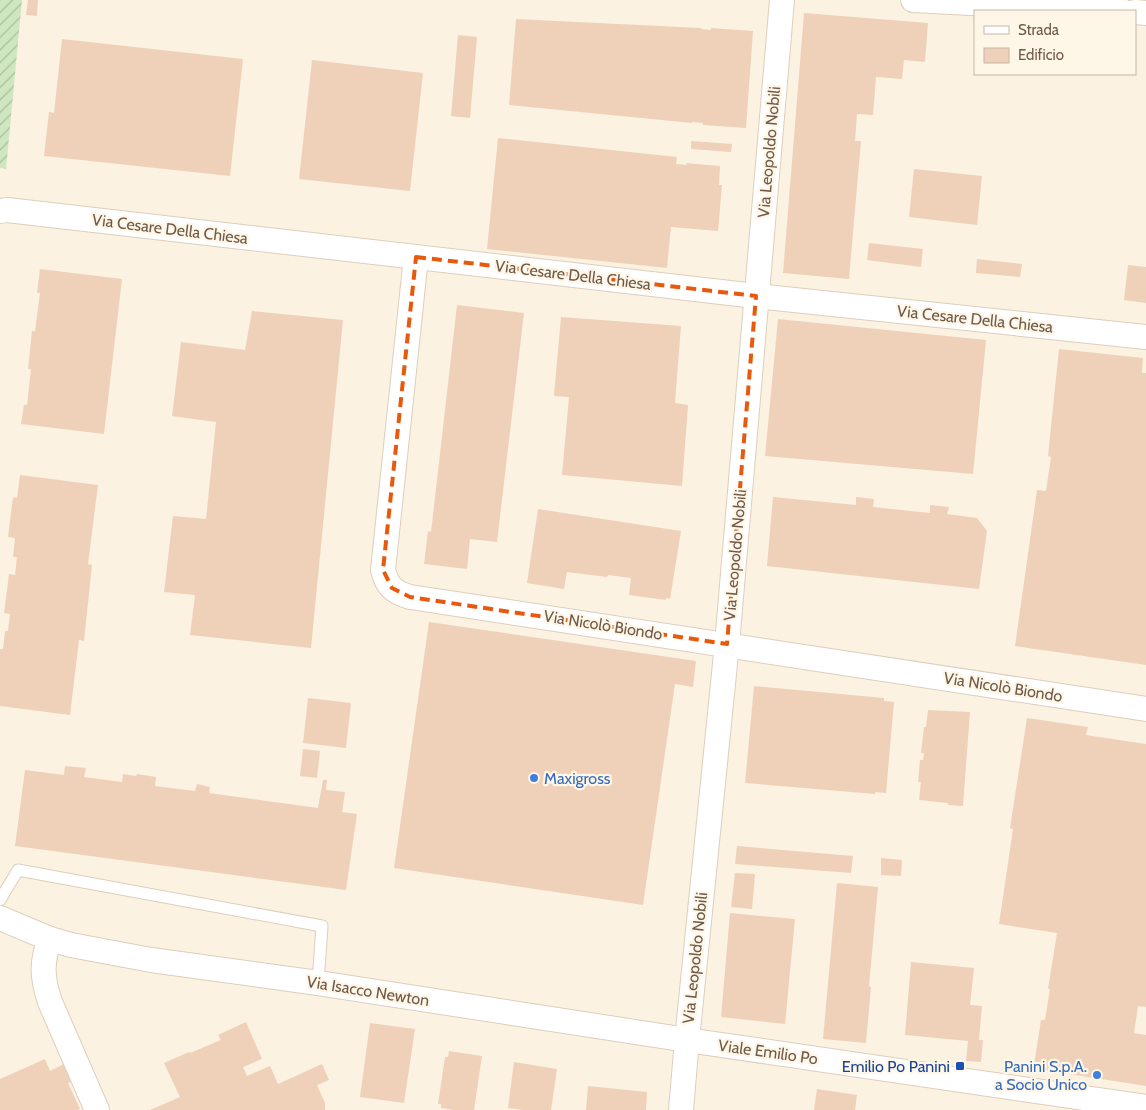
<svg xmlns="http://www.w3.org/2000/svg" width="1146" height="1110" font-family="Cabin,sans-serif">
<defs>
<pattern id="garden-furrows" width="10" height="10" patternUnits="userSpaceOnUse" patternTransform="scale(1.25)"><rect width="10" height="10" fill="#cee7c0"/><path d="M-1 1l2-2M0 10L10 0M9 11l2-2" fill="none" stroke="#acbe9e"/></pattern>
</defs>
<rect width="100%" height="100%" fill="#fbf2e1"/>
<polygon fill="url(#garden-furrows)" points="0,0 22,0 6,169 0,168"/>
<g fill="#efd1ba">
<polygon points="28,0 38,0 37,16 26,15"/>
<polygon points="804,13 928,23 925,62 904,60 902,79 876,77 873,115 857,114 855,141 861,141 849,279 783,273"/>
<polygon points="516,19 701,28 701,29 711,30 711,28 753,31 746,128 703,125 703,123 692,122 692,123 509,105"/>
<polygon points="458,35 477,37 470,118 451,116"/>
<polygon points="62,39 243,59 230,176 44,156 49,112 54,113"/>
<polygon points="312,60 423,73 410,191 299,179"/>
<polygon points="498,138 677,157 676,164 687,165 686,163 720,166 719,185 722,185 718,231 671,227 667,268 487,249"/>
<polygon points="691,141 732,144 731,152 691,149"/>
<polygon points="914,169 982,176 977,225 909,217"/>
<polygon points="869,243 923,249 921,267 867,260"/>
<polygon points="977,259 1022,264 1020,277 976,273"/>
<polygon points="1128,265 1146,267 1146,303 1124,300"/>
<polygon points="40,269 122,279 104,434 21,424 24,405 27,405 31,369 28,369 32,331 35,331 40,293 37,293"/>
<polygon points="457,305 524,313 497,542 470,539 467,569 424,564 428,531 431,532"/>
<polygon points="252,311 343,320 311,648 190,635 195,595 164,592 173,516 206,519 216,422 172,416 181,342 245,350"/>
<polygon points="561,317 681,326 675,403 688,405 682,486 562,475 569,397 555,396 554,395"/>
<polygon points="778,319 986,340 973,474 765,456"/>
<polygon points="1059,349 1143,358 1142,373 1146,373 1146,665 1015,646 1037,490 1046,491 1051,457 1048,456"/>
<polygon points="20,475 98,485 88,564 92,565 84,641 79,640 70,715 0,706 0,649 3,649 5,631 8,631 10,614 4,613 9,574 15,575 17,557 13,557 15,538 8,537 13,497 17,498"/>
<polygon points="773,497 856,505 856,497 874,499 873,507 930,513 930,505 949,507 947,514 977,518 987,531 979,589 767,566"/>
<polygon points="538,509 681,531 670,599 666,598 666,600 629,595 631,578 608,575 607,577 567,572 564,589 527,583"/>
<polygon points="429,622 696,661 693,687 675,684 643,905 394,868"/>
<polygon points="754,686 884,698 884,701 894,702 886,793 875,792 875,794 745,783"/>
<polygon points="308,698 351,703 346,748 303,743"/>
<polygon points="928,710 970,712 963,806 948,805 948,803 919,800 921,782 918,782 920,760 923,760 924,753 921,753 924,727 926,727"/>
<polygon points="1027,718 1088,727 1086,735 1146,744 1146,1007 1138,1006 1134,1033 1146,1035 1146,1086 1037,1069 1038,1065 1034,1065 1041,1020 1045,1020 1050,989 1048,989 1057,933 999,924 1013,829 1010,828"/>
<polygon points="303,749 320,751 317,778 300,776"/>
<polygon points="65,766 86,768 84,777 122,782 123,774 136,776 137,774 156,777 155,786 195,791 197,784 210,787 209,793 318,808 323,780 327,780 326,790 345,792 342,812 357,814 346,890 15,846 25,770 64,775"/>
<polygon points="737,846 853,856 851,873 735,864"/>
<polygon points="881,858 902,860 901,876 881,875"/>
<polygon points="735,873 755,874 752,909 731,907"/>
<polygon points="837,883 878,887 869,986 871,987 866,1043 823,1039"/>
<polygon points="730,913 795,919 785,1024 721,1017"/>
<polygon points="911,962 974,968 970,1005 982,1006 979,1040 983,1040 981,1062 966,1061 968,1041 905,1035"/>
<polygon points="246,1022 262,1059 243,1067 247,1076 270,1066 278,1084 322,1064 329,1080 317,1085 325,1103 325,1110 150,1110 180,1097 164,1063 189,1052 190,1053 221,1040 218,1035"/>
<polygon points="370,1023 415,1029 404,1103 360,1097"/>
<polygon points="449,1051 482,1056 474,1110 454,1110 441,1108 441,1104 438,1104 445,1057 448,1057"/>
<polygon points="45,1059 50,1071 64,1064 72,1081 68,1083 80,1109 77,1110 0,1110 0,1079"/>
<polygon points="514,1062 557,1069 551,1110 523,1110 508,1108"/>
<polygon points="588,1086 647,1092 646,1110 586,1110"/>
<polygon points="817,1089 857,1095 855,1110 814,1110"/>
</g>
<g fill="none" stroke-linecap="round" stroke-linejoin="round">
<defs>
<polyline id="service" points="0,900 18,870 322,926 318,983"/>
<g id="minor">
<polyline points="913,0 1122,11"/>
<polyline points="1135,12 1146,13"/>
<polyline points="0,211 7,210 756,296 1146,337"/>
<path d="M416,257l-33,313c4,16 10,22 27,27l736,112"/>
<polyline points="0,918 50,939 71,945 151,960 318,983 687,1040 1146,1107"/>
<path d="M50,939c-9,23 -8,39 0,63l47,108"/>
<polyline points="681,1110 687,1040 727,644 782,0"/>
</g>
</defs>
<use href="#service" stroke="#decebd" stroke-width="13"/>
<use href="#minor" stroke="#decebd" stroke-width="26"/>
<use href="#service" stroke="#fff" stroke-width="11"/>
<use href="#minor" stroke="#fff" stroke-width="24"/>
</g>
<path fill="none" stroke="#e8590c" stroke-width="4" stroke-dasharray="10 6" stroke-linejoin="round" d="M416,257l340,39 -29,348 -317,-47 -18,-9 -9,-18z"/>
<g fill="#3f7fe0" stroke="#fef6e6" stroke-width="2">
<circle cx="534" cy="778" r="5"/>
<circle cx="1097" cy="1075" r="5"/>
</g>
<rect fill="#1a4fb4" stroke="#fef6e6" stroke-width="2" x="955" y="1061" width="10" height="10" rx="2.5"/>
<g text-anchor="middle" dominant-baseline="central" stroke-width="4.5" stroke-linejoin="round" paint-order="stroke">
<g font-size="16" fill="#705949" stroke="#fef6e6">
<text transform="translate(769 152) rotate(-85)">Via Leopoldo Nobili</text>
<text transform="translate(170 229) rotate(7)">Via Cesare Della Chiesa</text>
<text transform="translate(573 275) rotate(7)">Via Cesare Della Chiesa</text>
<text transform="translate(975 319) rotate(6)">Via Cesare Della Chiesa</text>
<text transform="translate(735 555) rotate(-85)">Via Leopoldo Nobili</text>
<text transform="translate(603 625) rotate(9)">Via Nicolò Biondo</text>
<text transform="translate(1003 687) rotate(9)">Via Nicolò Biondo</text>
<text transform="translate(695 958) rotate(-84)">Via Leopoldo Nobili</text>
<text transform="translate(368 991) rotate(9)">Via Isacco Newton</text>
<text transform="translate(768 1052) rotate(8)">Viale Emilio Po</text>
</g>
<g font-size="16" fill="#366cbe" stroke="#fef6e6" text-anchor="start">
<text x="544" y="778">Maxigross</text>
<text x="1087" y="1066" text-anchor="end">Panini S.p.A.<tspan x="1087" dy="18">a Socio Unico</tspan></text>
</g>
<g font-size="16" fill="#164399" stroke="#fef6e6" text-anchor="end">
<text x="950" y="1066">Emilio Po Panini</text>
</g>
</g>
<rect x="974" y="10" width="162" height="65" fill="#fef6e6" stroke="#c5b7a7"/>
<rect x="984" y="26" width="25" height="8" fill="#ffffff" stroke="#c5b7a7"/>
<text x="1018" y="35" font-size="15" fill="#705949">Strada</text>
<rect x="984" y="48" width="25" height="15" fill="#efd1ba" stroke="#c5b7a7"/>
<text x="1018" y="60" font-size="15" fill="#705949">Edificio</text>
</svg>
